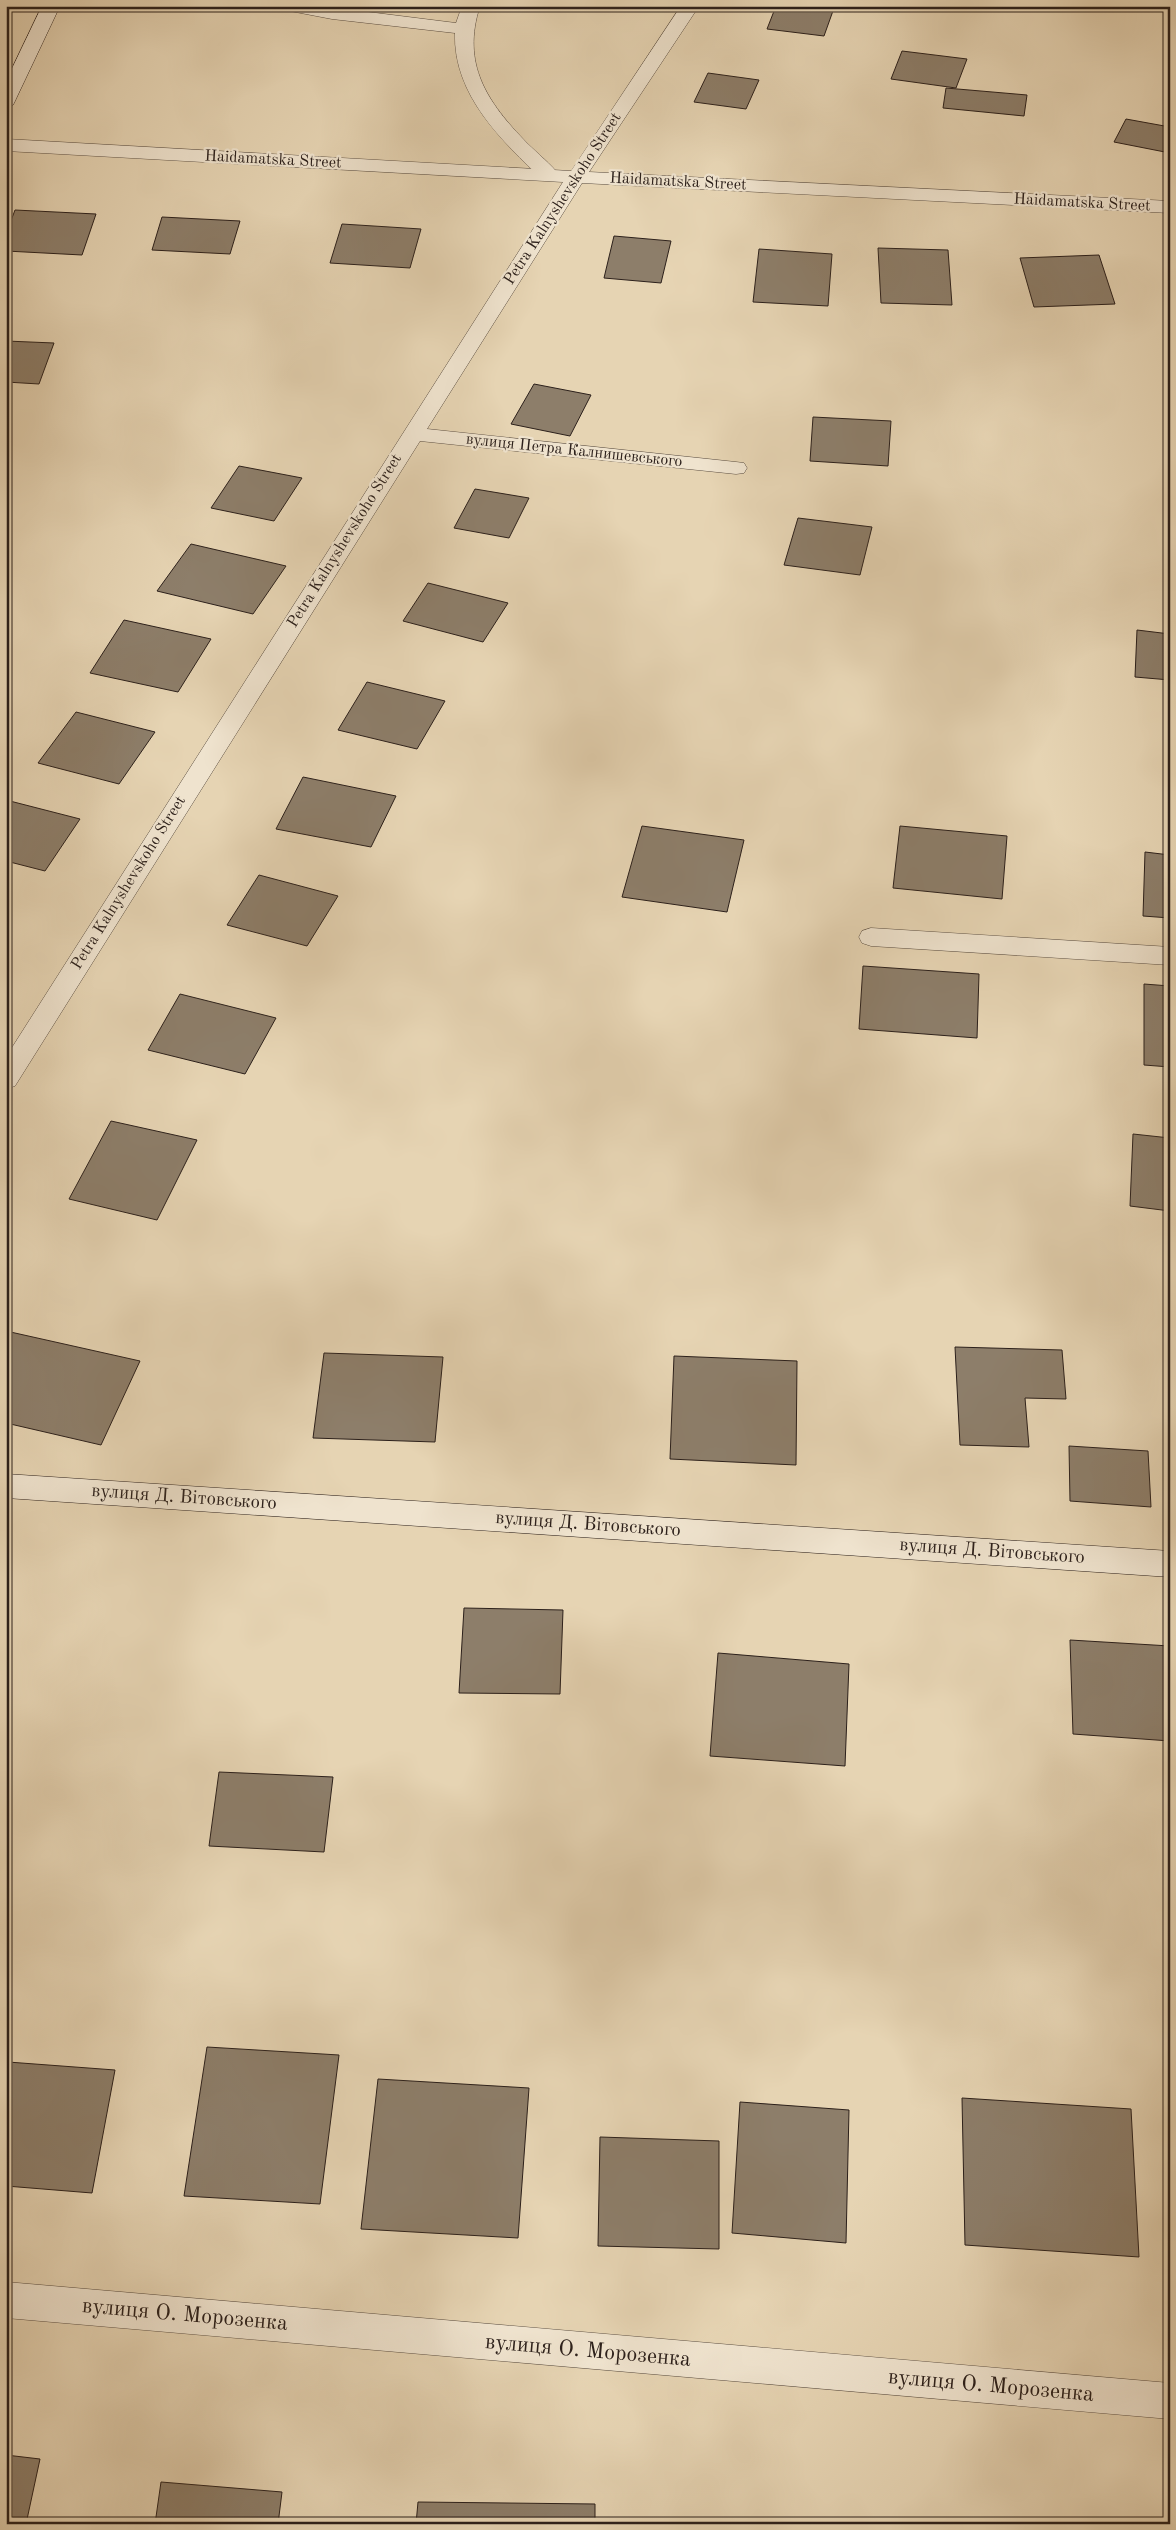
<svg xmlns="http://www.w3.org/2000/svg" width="1176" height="2530" font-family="'Old Standard TT',serif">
<rect width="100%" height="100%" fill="#e6d4b3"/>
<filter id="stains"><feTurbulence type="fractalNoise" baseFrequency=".004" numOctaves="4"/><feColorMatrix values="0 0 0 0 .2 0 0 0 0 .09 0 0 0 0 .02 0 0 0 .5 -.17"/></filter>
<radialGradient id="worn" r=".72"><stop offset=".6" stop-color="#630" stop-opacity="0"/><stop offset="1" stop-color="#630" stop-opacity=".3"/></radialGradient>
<g fill="#8d7e6a" stroke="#2c201b">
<polygon points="776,6 820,6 834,8 824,36 767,29"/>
<polygon points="902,51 967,59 956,88 891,79"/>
<polygon points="708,73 759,80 746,109 694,102"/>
<polygon points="946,88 1027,95 1024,116 943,108"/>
<polygon points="1126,119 1170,127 1170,153 1114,142"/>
<polygon points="15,210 96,214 82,255 6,251 6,234"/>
<polygon points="162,217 240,221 230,254 152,250"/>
<polygon points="342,224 421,229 410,268 330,263"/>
<polygon points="614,236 671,241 661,283 604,278"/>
<polygon points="878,248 948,250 952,305 881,303"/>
<polygon points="759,249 832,254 828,306 753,302"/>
<polygon points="1099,255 1115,304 1034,307 1020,258"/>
<polygon points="6,341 54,343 39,384 6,382"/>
<polygon points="534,384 591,395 570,436 511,424"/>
<polygon points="813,417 891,421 888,466 810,461"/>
<polygon points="239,466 302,478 274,521 211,508"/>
<polygon points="475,489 529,498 509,538 454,528"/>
<polygon points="798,518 872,527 860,575 784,565"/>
<polygon points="191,544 286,566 253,614 157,591"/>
<polygon points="428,583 508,603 483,642 403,621"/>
<polygon points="124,620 211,639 178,692 90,673"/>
<polygon points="1137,630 1170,634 1170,680 1135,677"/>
<polygon points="367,682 445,701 417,749 338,730"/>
<polygon points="76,712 155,732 119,784 38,763"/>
<polygon points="303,777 396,796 371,847 276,829"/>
<polygon points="6,800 80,819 45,871 6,861"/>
<polygon points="642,826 744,840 727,912 622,897"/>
<polygon points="900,826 1007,836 1002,899 893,888"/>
<polygon points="1145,852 1170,855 1170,918 1143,916"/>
<polygon points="259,875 338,896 307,946 227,925"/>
<polygon points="863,966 979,974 977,1038 859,1029"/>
<polygon points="1144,984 1170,986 1170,1067 1144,1065"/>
<polygon points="180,994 276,1018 245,1074 148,1050"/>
<polygon points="111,1121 197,1140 157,1220 69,1199"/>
<polygon points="1133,1134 1170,1138 1170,1211 1130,1206"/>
<polygon points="6,1331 140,1361 101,1445 6,1423"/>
<polygon points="955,1347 1062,1350 1066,1399 1025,1398 1029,1447 960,1445"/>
<polygon points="324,1353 443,1357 435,1442 313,1438"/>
<polygon points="674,1356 797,1361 796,1465 670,1459"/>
<polygon points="1069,1446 1148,1451 1151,1507 1070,1501"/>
<polygon points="464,1608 563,1610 560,1694 459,1693"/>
<polygon points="1070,1640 1170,1646 1170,1741 1073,1734"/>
<polygon points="718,1653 849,1664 845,1766 710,1756"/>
<polygon points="219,1772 333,1777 324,1852 209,1846"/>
<polygon points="207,2047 339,2055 320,2204 184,2196"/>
<polygon points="8,2062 115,2070 92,2193 6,2186"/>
<polygon points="378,2079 529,2088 518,2238 361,2229"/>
<polygon points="962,2098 1131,2109 1139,2257 965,2245"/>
<polygon points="740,2102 849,2110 846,2243 732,2233"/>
<polygon points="600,2137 719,2141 719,2249 598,2246"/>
<polygon points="6,2455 40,2459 26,2524 6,2524"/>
<polygon points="161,2482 282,2492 278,2524 155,2524"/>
<polygon points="418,2502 595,2504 595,2524 416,2524"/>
</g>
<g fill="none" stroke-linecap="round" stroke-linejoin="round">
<defs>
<g id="lane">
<path d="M282,6h38l136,17 6,-17h18c-19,58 7,96 47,137 11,11 24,21 33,33l-3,4h-14c-41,-39 -90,-85 -88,-147l-123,-14 -47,-9z"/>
<polygon points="871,928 1170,947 1170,965 871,946 862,943 859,937 862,931"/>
</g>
<g id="street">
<polygon points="681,6 699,6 589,172 1170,201 1170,213 582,183 427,429 736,462 744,463 747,468 744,473 736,474 420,441 15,1086 6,1089 6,1057 563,182 6,151 6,139 571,171"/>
<polygon points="6,2282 1170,2383 1170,2419 6,2318"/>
</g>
<g id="secondary">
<polygon points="42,6 60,6 15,101 13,105 6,106 6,81"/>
<polygon points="6,1474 1170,1551 1170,1577 6,1498"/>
</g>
</defs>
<use href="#lane" stroke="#5a4d41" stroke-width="1"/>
<use href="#street" stroke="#5a4d41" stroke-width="1"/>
<use href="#secondary" stroke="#2c201b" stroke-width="1"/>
<use href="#lane" fill="#efe3ce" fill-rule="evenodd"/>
<use href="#street" fill="#efe3ce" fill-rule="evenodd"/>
<use href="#secondary" fill="#efe3ce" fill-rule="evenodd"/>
</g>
<g text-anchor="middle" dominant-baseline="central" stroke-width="4.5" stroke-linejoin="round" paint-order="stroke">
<g font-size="16" fill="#2c201b" stroke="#efe3ce">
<text transform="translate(273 160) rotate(3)">Haidamatska Street</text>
<text transform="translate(678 182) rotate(3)">Haidamatska Street</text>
<text transform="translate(563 199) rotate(-57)">Petra Kalnyshevskoho Street</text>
<text transform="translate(1082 203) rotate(3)">Haidamatska Street</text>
<text transform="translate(574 451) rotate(6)">вулиця Петра Калнишевського</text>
<text transform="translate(345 541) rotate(-58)">Petra Kalnyshevskoho Street</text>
<text transform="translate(129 883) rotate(-58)">Petra Kalnyshevskoho Street</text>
</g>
<g font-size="19" fill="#2c201b" stroke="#efe3ce">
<text transform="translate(184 1498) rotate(4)">вулиця Д. Вітовського</text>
<text transform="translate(588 1525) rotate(4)">вулиця Д. Вітовського</text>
<text transform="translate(992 1552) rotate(4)">вулиця Д. Вітовського</text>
</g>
<g font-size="22" fill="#2c201b" stroke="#efe3ce">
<text transform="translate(185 2315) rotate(5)">вулиця О. Морозенка</text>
<text transform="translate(588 2351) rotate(5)">вулиця О. Морозенка</text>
<text transform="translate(991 2386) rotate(5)">вулиця О. Морозенка</text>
</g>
</g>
<rect width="1176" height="2530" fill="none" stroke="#e6d4b3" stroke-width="25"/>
<rect x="8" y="8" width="1161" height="2515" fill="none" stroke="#2c201b" stroke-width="2.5"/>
<rect x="12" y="12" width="1151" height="2505" fill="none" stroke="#2c201b"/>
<rect width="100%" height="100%" filter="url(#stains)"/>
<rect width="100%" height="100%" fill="url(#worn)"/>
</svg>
